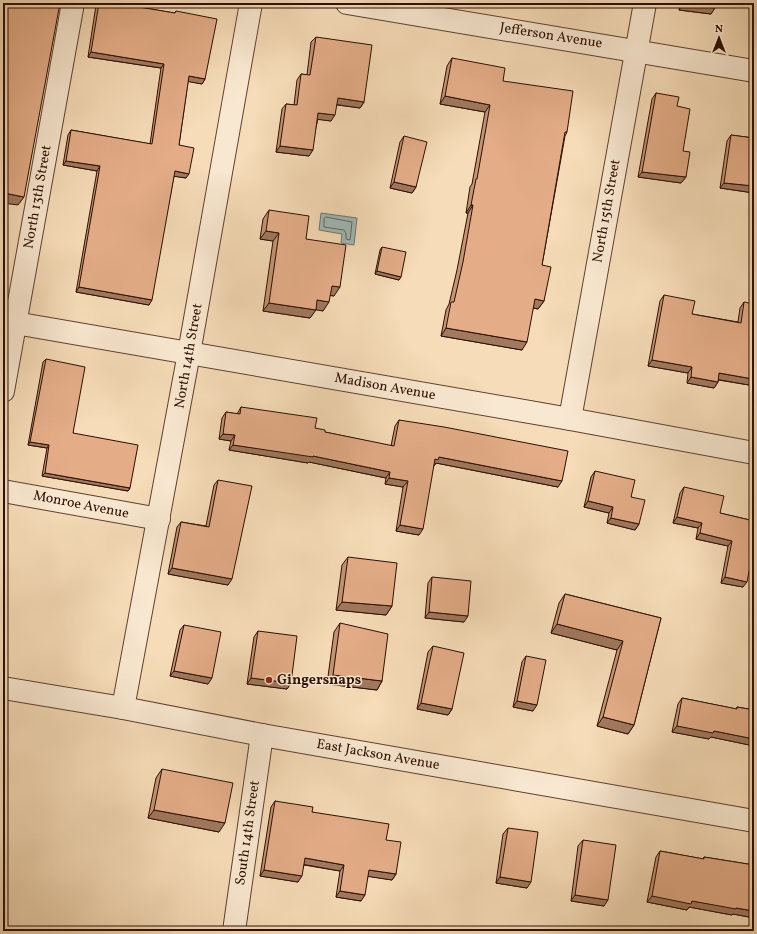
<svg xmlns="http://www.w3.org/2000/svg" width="757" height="934" font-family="Vollkorn,serif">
<rect width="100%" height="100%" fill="#f6dcb8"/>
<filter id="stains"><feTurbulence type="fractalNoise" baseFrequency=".005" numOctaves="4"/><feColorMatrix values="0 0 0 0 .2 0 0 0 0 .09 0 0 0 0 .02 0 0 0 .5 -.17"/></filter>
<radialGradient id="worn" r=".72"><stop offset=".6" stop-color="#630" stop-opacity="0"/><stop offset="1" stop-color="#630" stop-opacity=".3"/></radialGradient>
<polygon fill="#a0b9b8" stroke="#72756f" points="321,213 357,218 354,245 341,243 342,234 319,230"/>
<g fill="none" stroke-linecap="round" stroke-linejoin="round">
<polygon stroke="#66645d" stroke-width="1" points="326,217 352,222 350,240 346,239 346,233 344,230 324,227 324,219"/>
<defs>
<g id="street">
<polyline points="347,3 754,71"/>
<polyline points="15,323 570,419 754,453"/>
<polyline points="3,391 73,3"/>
<polyline points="570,419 645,3"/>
<polyline points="3,491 159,519"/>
<polyline points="3,688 123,708 262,735 754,821"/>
<polyline points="123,708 189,353 251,3"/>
<polyline points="234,931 262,735"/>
</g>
</defs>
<use href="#street" stroke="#5e4230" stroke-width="24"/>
<use href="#street" stroke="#f9e8d1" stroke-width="22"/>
</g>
<g fill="#c49575" stroke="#2c0e02">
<polygon points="98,3 115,3 174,13 176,11 205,79 202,84 188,81 179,145 186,178 174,176 149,305 76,292 97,171 63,165 68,135 71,130 150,144 161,68 88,57 96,5"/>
<polygon points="680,3 716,3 711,14 679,10"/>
<polygon points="316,37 364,102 360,108 337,105 331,121 318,119 309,156 276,152 282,109 286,104 294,105 297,80 301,74 307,75 311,42"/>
<polygon points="452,58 503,81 567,132 565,136 542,265 544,301 538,309 533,308 522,350 441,336 446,310 449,304 457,270 468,213 466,213 470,187 472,184 485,112 440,104 447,66"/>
<polygon points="656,93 677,106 686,177 681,183 638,177 652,99"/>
<polygon points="731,135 754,138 754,193 720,188 727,141"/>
<polygon points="404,136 416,187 412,193 390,188 400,142"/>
<polygon points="269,210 306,239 334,296 330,295 323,311 316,309 310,318 263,311 273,241 260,239 263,219"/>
<polygon points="382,247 399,280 375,274 380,250"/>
<polygon points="664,295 692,314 738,322 740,308 744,302 753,379 749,385 718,380 718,382 714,388 687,383 688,373 648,366 660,301"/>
<polygon points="46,359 73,433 130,488 128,491 42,476 47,448 28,445 43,362"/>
<polygon points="241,407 315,428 325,432 391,446 395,426 399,420 558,487 436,463 434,466 433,466 419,535 396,531 403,487 385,484 386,478 309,462 308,463 229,450 231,441 219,439 222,418 226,412 237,414"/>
<polygon points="595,471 639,524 635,530 607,523 609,513 584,507 591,477"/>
<polygon points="218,480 228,585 168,574 177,527 181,522 206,526 214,485"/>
<polygon points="684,487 720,513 754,521 743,587 721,583 728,546 696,539 698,528 673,523 680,493"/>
<polygon points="348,557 392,606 386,615 336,610 342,565"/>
<polygon points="432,577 464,622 425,618 428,583"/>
<polygon points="565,594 661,618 634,725 628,734 597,726 617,650 551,633 559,603"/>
<polygon points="340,623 382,681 377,690 327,684 334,632"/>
<polygon points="184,625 208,684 170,676 180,630"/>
<polygon points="258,631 291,683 287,689 247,684 254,637"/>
<polygon points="433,646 452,709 448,715 417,709 428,652"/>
<polygon points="526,656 533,711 513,707 522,662"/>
<polygon points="682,698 736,709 737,707 754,710 754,746 711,737 709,739 672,732 678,704"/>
<polygon points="162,769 219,832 148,818 156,778"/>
<polygon points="275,801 312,812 386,840 396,874 392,880 368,876 361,901 336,897 340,871 304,865 298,882 260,876 271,807"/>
<polygon points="508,828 527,888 496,883 503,834"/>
<polygon points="583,840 604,906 571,901 578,846"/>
<polygon points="660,851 703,859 704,857 754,865 754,918 733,914 732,915 689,907 687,910 647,902 656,857"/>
</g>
<g fill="#a0795f" stroke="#2c0e02">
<polygon points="683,4 715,8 711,14 679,10"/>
<polygon points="91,52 164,64 161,68 88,57"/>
<polygon points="189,76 205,79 202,84 185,81"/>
<polygon points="445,96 490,105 485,112 440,104"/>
<polygon points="338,98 364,102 360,108 333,104"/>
<polygon points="318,113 335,115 331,121 314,119"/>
<polygon points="280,146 313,150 309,156 276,152"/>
<polygon points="66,161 100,166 97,171 63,165"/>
<polygon points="175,171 189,174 186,178 172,176"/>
<polygon points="642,172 686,177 681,183 638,177"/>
<polygon points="394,182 416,187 412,193 390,188"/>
<polygon points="724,183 754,186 754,193 720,188"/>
<polygon points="4,193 24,197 18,205 3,203 3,195"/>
<polygon points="471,205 473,205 468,213 466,213"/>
<polygon points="266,231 279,233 273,241 260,239"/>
<polygon points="377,271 401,277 399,280 375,274"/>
<polygon points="332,286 340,287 334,296 326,295"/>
<polygon points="79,287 152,300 149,305 76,292"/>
<polygon points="535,299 544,301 538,309 529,307"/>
<polygon points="317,300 329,302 323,311 311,309"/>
<polygon points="269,303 316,310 310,318 263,311"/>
<polygon points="446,328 527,342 522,350 441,336"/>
<polygon points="652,360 692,367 688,373 648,366"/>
<polygon points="719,373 753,379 749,385 715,379"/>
<polygon points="691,377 718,382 714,388 687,383"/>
<polygon points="223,434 235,435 231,441 219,439"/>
<polygon points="30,442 49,445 47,448 28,445"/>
<polygon points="233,445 313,456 390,472 386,478 309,462 308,463 229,450"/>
<polygon points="439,457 562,481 558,487 436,463 434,466 430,465 435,459"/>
<polygon points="45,473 130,488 128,491 42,476"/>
<polygon points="389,478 408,481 403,487 385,484"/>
<polygon points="588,501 613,507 609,513 584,507"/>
<polygon points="677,517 702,523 698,528 673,523"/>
<polygon points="611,518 639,524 635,530 607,523"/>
<polygon points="400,525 423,529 419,535 396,531"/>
<polygon points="700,533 732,541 728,546 696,539"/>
<polygon points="172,568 232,579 228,585 168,574"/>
<polygon points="725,577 747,582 743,587 721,583"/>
<polygon points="342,602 392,606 386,615 336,610"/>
<polygon points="429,612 468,616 464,622 425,618"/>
<polygon points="557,624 623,641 617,650 551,633"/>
<polygon points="174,671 212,678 208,684 170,676"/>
<polygon points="333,675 382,681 377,690 327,684"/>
<polygon points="251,678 291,683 287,689 247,684"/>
<polygon points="517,701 537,705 533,711 513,707"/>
<polygon points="421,703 452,709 448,715 417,709"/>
<polygon points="603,717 634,725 628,734 597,726"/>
<polygon points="677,726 714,731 754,739 754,746 711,737 709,739 672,732"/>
<polygon points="154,810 225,823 219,832 148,818"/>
<polygon points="305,858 344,865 340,871 301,864"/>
<polygon points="264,870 302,876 298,882 260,876"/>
<polygon points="369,870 396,874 392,880 365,876"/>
<polygon points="500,877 531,882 527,888 496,883"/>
<polygon points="340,891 365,895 361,901 336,897"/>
<polygon points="575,895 608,900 604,906 571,901"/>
<polygon points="652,896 692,901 754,911 754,918 733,914 732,915 689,907 687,910 647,902"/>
</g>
<g fill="#e4ad88" stroke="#2c0e02">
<polygon points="3,3 60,3 24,197 4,193 3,198"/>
<polygon points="99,3 115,3 175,13 176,11 217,19 205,79 189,76 179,145 194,148 189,174 175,171 152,300 79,287 100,166 66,161 71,130 152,144 164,64 91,52"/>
<polygon points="684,3 716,3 715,8 683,4"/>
<polygon points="316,37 372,45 364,102 338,98 335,115 318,113 313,150 280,146 286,104 297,105 301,74 310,75"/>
<polygon points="452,58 505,68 503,81 573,91 567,132 565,132 542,265 551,267 544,301 535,299 527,342 446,328 451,302 454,302 463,262 473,205 471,205 476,179 477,179 490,105 445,96"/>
<polygon points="656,93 679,97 677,106 690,109 683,151 690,152 686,177 642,172"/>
<polygon points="731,135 754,138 754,186 724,183"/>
<polygon points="404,136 427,142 416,187 394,182"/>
<polygon points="269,210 309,216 306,239 346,245 340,287 332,286 329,302 317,300 316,310 269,303 279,233 266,231"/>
<polygon points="382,247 406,252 401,277 377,271"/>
<polygon points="664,295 695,301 692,314 741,323 744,302 754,304 754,373 753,379 719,373 718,382 691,377 692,367 652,360"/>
<polygon points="46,359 85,367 73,433 138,445 130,488 45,473 49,445 30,442"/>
<polygon points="241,407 317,418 315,428 325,430 325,432 394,446 399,420 444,427 568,451 562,481 439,457 438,460 435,459 423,529 400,525 408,481 389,478 390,472 313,456 313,457 233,445 235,435 223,434 226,412 240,414"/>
<polygon points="595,471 635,480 631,497 645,500 639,524 611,518 613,507 588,501"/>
<polygon points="218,480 252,486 232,579 172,568 181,522 209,527"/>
<polygon points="684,487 724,496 720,513 754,521 754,546 747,582 725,577 732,541 700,533 702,523 677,517"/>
<polygon points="348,557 397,563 392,606 342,602"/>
<polygon points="432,577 471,581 468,616 429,612"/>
<polygon points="565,594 661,618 634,725 603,717 623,641 557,624"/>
<polygon points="340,623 388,634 382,681 333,675"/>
<polygon points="184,625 221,632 212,678 174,671"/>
<polygon points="258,631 297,636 291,683 251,678"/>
<polygon points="433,646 464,653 452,709 421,703"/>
<polygon points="526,656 546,660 537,705 517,701"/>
<polygon points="682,698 737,709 737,707 754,710 754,739 714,731 713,733 677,726"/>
<polygon points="162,769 233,783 225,823 154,810"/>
<polygon points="275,801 313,807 312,812 389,824 386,840 401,842 396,874 369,870 365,895 340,891 344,865 305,858 302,876 264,870"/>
<polygon points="508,828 538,832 531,882 500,877"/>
<polygon points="583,840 616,845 608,900 575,895"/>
<polygon points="660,851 704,859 704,857 754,865 754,911 736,908 736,909 692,901 691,904 652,896"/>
</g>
<circle fill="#8f2418" stroke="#f9e8d1" stroke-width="1.5" cx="269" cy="680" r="4"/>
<g text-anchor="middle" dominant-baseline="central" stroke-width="3" stroke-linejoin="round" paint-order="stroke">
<g font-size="14" fill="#2c0e02" stroke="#f9e8d1">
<text transform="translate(551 36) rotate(9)">Jefferson Avenue</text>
<text transform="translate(38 197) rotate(-80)">North 13th Street</text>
<text transform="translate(607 211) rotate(-80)">North 15th Street</text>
<text transform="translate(189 356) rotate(-80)">North 14th Street</text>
<text transform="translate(385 387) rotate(10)">Madison Avenue</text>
<text transform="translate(81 505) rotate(11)">Monroe Avenue</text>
<text transform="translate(378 755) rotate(10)">East Jackson Avenue</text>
<text transform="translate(248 833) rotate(-82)">South 14th Street</text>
</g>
<g font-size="14" font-weight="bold" fill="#2c0e02" stroke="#f9e8d1" text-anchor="start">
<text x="277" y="680">Gingersnaps</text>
</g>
</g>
<rect width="757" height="934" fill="none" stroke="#f6dcb8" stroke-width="16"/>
<rect x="4" y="4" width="749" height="926" fill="none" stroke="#2c0e02" stroke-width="2"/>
<rect x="8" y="8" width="741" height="918" fill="none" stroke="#2c0e02"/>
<g transform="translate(719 38)" stroke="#f9e8d1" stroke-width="3" paint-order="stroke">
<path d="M0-3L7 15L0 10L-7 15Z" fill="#2c0e02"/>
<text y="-6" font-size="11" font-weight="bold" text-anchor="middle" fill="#2c0e02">N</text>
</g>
<rect width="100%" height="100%" filter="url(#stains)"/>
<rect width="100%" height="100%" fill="url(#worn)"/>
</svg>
